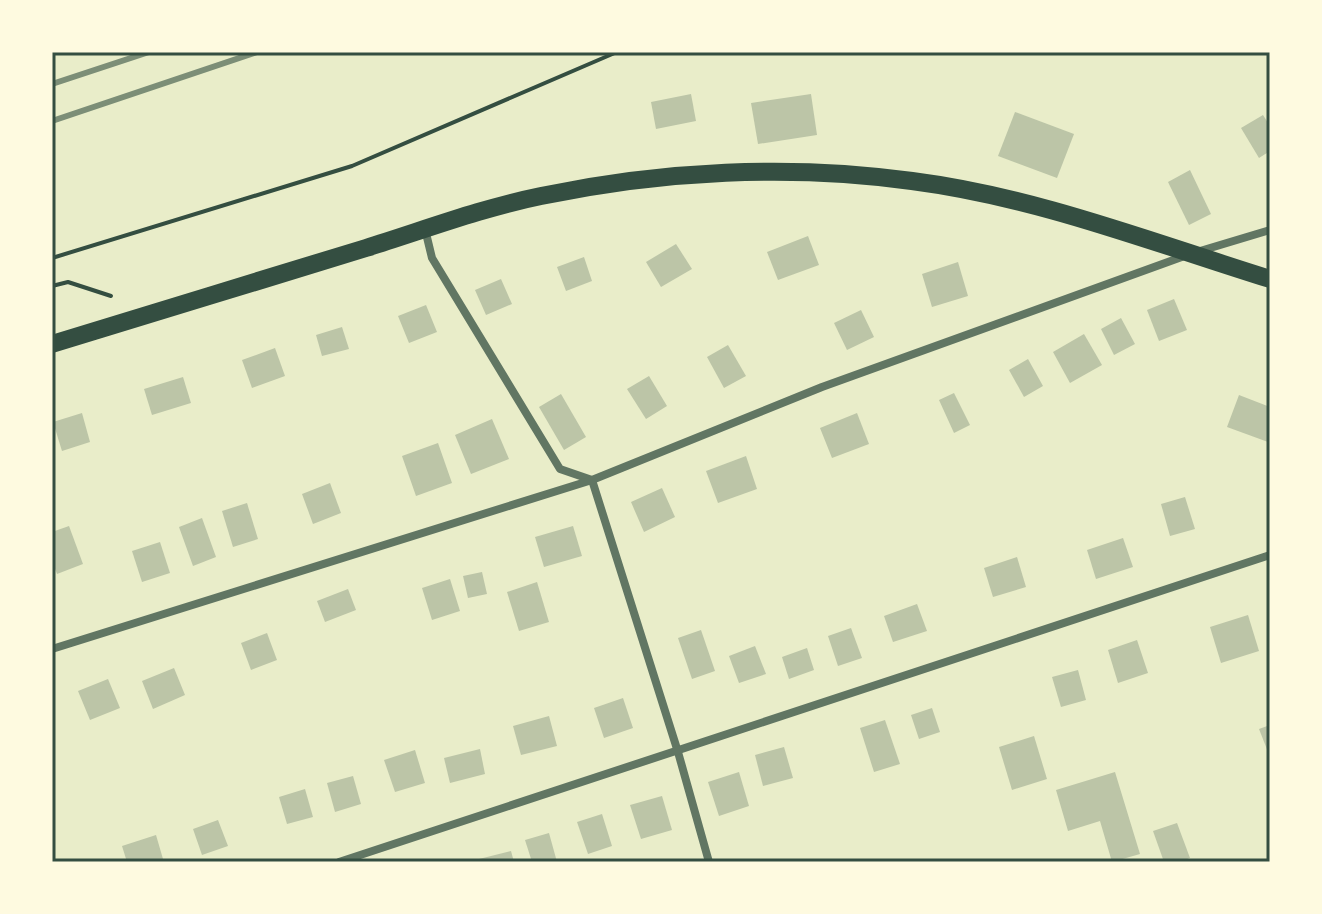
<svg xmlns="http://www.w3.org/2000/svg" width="1322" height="914" font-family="Roboto,sans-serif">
<rect width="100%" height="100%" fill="#e9edc9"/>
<g fill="#bcc5a7">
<polygon points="691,94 696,121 656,129 651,102"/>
<polygon points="811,94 817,135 758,144 751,103"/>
<polygon points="1015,112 1074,134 1057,178 998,156"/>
<polygon points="1263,115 1270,126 1270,151 1259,158 1241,128"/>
<polygon points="1190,170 1211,214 1189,225 1168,182"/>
<polygon points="808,236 819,265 778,280 767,252"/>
<polygon points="676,244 692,269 661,287 646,262"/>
<polygon points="584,257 592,281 566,291 557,267"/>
<polygon points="958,262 968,296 932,307 922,274"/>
<polygon points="501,279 512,304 486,315 475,290"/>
<polygon points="1174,299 1187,330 1159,341 1147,310"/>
<polygon points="426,305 437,332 409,343 398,316"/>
<polygon points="861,310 874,337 847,350 834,323"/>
<polygon points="1121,318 1135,344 1114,355 1101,329"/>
<polygon points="342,327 349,349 322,356 316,335"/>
<polygon points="1084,334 1102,365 1070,383 1053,352"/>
<polygon points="728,345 746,376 724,388 707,357"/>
<polygon points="275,348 285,376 252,388 242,360"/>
<polygon points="1028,359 1043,386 1024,397 1009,370"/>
<polygon points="649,376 667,406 646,419 627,389"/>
<polygon points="183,377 191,403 152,415 144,389"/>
<polygon points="954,393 970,425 954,433 939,400"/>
<polygon points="561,394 586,437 564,450 539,407"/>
<polygon points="1239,395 1270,407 1268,442 1227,427"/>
<polygon points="82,413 90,442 62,451 53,422"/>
<polygon points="857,413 869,444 832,458 820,428"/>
<polygon points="492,419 509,459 471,474 455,435"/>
<polygon points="438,443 452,483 416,496 402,456"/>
<polygon points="746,456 757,489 718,503 706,471"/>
<polygon points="330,483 341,513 313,524 302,494"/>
<polygon points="662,488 675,517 644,532 631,502"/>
<polygon points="1185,497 1195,529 1170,536 1161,504"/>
<polygon points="247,503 258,539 233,547 222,511"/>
<polygon points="202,518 216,557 193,566 179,527"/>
<polygon points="69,526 83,564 57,574 52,561 52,532"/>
<polygon points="573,526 582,556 544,567 535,537"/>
<polygon points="1123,538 1133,567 1096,579 1087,550"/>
<polygon points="160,542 170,573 142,582 132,551"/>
<polygon points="1017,557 1026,587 993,597 984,568"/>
<polygon points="482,572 487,594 468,598 463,576"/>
<polygon points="450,579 460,611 432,620 422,588"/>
<polygon points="537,582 549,622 519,631 507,592"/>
<polygon points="348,589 356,610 325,622 317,601"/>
<polygon points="917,604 927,631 893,642 884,616"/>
<polygon points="1248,615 1259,651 1221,663 1210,627"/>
<polygon points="851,628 862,658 838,666 828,636"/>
<polygon points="701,630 715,671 692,679 678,638"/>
<polygon points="267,633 277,660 251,670 241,643"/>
<polygon points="1137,640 1148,673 1118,683 1108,650"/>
<polygon points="755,646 766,674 739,683 729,656"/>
<polygon points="807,648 814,670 789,679 782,657"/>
<polygon points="174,668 185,695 153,709 142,681"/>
<polygon points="1078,670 1086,700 1061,707 1052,677"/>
<polygon points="108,679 120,708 90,720 78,691"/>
<polygon points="623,698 633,728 604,738 594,708"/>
<polygon points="932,708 940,732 919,739 911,715"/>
<polygon points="549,716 557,746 521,755 513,726"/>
<polygon points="885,720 900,764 874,772 860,728"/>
<polygon points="1270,725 1270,757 1259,729"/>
<polygon points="1034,736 1047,779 1012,790 999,747"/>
<polygon points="784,747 793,778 763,786 755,755"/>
<polygon points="480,749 485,774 450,783 444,758"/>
<polygon points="415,750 425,783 395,792 384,760"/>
<polygon points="739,772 749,806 719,816 708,782"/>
<polygon points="1115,772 1140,854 1112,862 1100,821 1068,831 1056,790"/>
<polygon points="353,776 361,804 335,812 327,783"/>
<polygon points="305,789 313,817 287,824 279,797"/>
<polygon points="662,796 672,830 641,839 630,805"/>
<polygon points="602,814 612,846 588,854 577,822"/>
<polygon points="218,820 228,846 202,855 193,829"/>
<polygon points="1177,823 1190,858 1179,862 1164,862 1153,831"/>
<polygon points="549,833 557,862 532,862 525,840"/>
<polygon points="156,835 163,859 152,862 127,862 122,846"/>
<polygon points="511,851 514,862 480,862 479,859"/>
</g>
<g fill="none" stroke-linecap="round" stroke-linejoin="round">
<g stroke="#344e41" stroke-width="4">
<polyline points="52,258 352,166 617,52"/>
<polyline points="52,286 68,282 111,296"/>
</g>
<g stroke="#617663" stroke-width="8">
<polyline points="425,229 432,258 560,469 592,480 678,752 709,862"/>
<polyline points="52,649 592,480 822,387 1190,254 1270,230"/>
<polyline points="339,862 1270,555"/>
</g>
<path stroke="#344e41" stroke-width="18" d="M52,344c105,-32 209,-64 314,-96 58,-18 116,-40 175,-52 120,-25 249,-32 371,-15 124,16 239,61 358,98"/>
<g stroke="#7c8e77" stroke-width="6">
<polyline points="52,84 149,52"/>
<polyline points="52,121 257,52"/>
</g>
</g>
<rect width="1322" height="914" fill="none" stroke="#fefae0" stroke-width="108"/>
<rect x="54" y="54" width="1214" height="806" fill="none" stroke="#344e41" stroke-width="3"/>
</svg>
